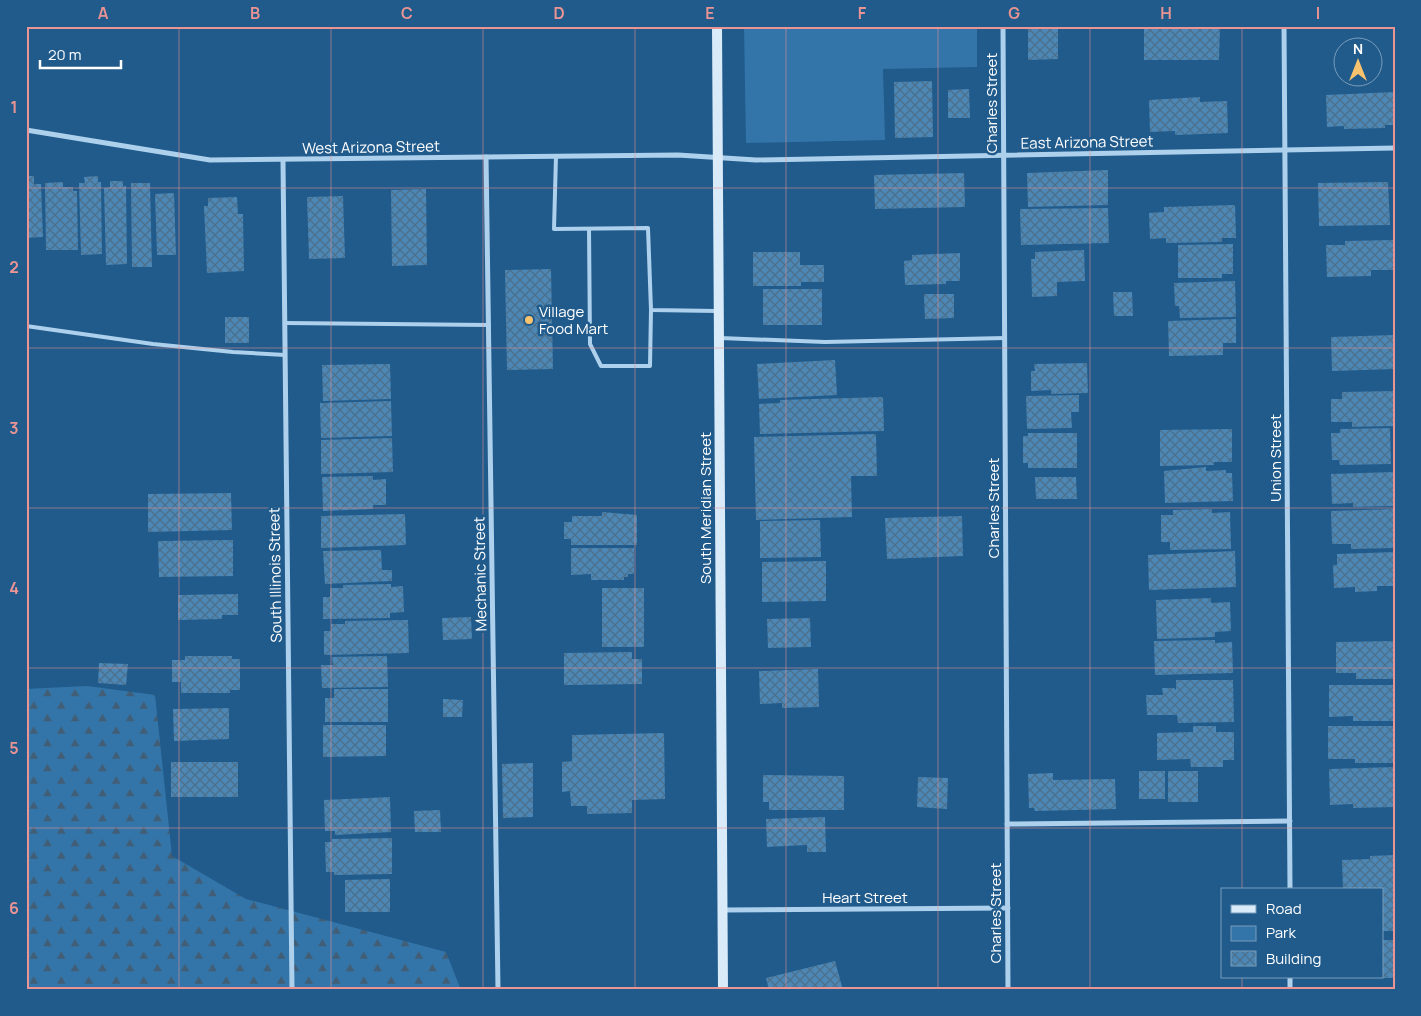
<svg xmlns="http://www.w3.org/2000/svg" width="1421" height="1016" font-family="Manrope,sans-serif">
<defs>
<pattern id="forest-firs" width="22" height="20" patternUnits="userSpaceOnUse" patternTransform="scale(1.25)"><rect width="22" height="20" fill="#3375a9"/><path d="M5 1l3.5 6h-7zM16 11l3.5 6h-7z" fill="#415e76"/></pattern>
<pattern id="building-cross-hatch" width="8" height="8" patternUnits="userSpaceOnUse" patternTransform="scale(1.25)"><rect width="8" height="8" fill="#4c87b5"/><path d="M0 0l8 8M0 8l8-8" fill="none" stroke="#4c6f8b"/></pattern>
</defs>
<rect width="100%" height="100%" fill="#205b8c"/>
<polygon fill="#3375a9" points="744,26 977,26 977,67 883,69 885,140 746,143"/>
<polygon fill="url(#forest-firs)" points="87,686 155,695 172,856 246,899 446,952 461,990 26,990 26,689"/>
<g fill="url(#building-cross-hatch)">
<polygon points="1144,26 1220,26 1219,60 1144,60"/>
<polygon points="1028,27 1058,27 1058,59 1028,60"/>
<polygon points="932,81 933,137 895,138 894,82"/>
<polygon points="969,89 970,118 948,118 948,90"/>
<polygon points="1395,92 1395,125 1385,125 1385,128 1344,129 1344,126 1327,127 1326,95"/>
<polygon points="1200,97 1200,102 1227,101 1228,133 1175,135 1175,131 1150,132 1149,100"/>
<polygon points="1108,170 1108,205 1028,207 1027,173"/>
<polygon points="964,173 965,207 875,209 874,175"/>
<polygon points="26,176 34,176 34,184 41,184 43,237 26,238"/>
<polygon points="98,176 98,182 101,182 102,254 81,255 79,183 85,183 84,177"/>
<polygon points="110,181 123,181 123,186 126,186 127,264 106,265 104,188 110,187"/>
<polygon points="63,182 63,187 73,187 73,191 77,191 78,250 46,250 45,183"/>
<polygon points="1388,182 1390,225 1319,226 1318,183"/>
<polygon points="131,183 150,183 152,267 132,267"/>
<polygon points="426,189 427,265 392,266 391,190"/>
<polygon points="174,193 176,255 157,255 155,194"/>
<polygon points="343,196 345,258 309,259 307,197"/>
<polygon points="237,197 238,214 243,214 244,271 207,273 204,206 208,206 208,198"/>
<polygon points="1235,205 1236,238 1222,238 1222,242 1166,243 1166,238 1150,239 1149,213 1164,212 1164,207"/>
<polygon points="1108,208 1109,243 1021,245 1020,209"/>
<polygon points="1395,240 1395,270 1371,270 1371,276 1327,277 1326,245 1345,245 1345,241"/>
<polygon points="1233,244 1233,274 1222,274 1222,278 1178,278 1178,245"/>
<polygon points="1084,250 1085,281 1057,282 1057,296 1032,297 1031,259 1035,259 1035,252"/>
<polygon points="753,252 800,252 800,265 824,265 824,282 801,282 801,286 753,286"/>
<polygon points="960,253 960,281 946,281 946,284 905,285 904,261 912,260 912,255"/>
<polygon points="551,269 553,369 507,370 505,270"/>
<polygon points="1235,281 1236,317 1180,318 1179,306 1175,306 1174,283"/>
<rect x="763" y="289" width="59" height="36"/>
<polygon points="1113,292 1132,292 1133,316 1114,316"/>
<polygon points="924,294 954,294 954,318 925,319"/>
<rect x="225" y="317" width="24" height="26"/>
<polygon points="1236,319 1236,343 1223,343 1223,355 1169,356 1168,321"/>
<polygon points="1395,335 1395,369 1332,371 1331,337"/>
<polygon points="835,360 837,395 759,399 757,364"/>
<polygon points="1087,363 1088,393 1051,394 1051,390 1031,391 1031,371 1035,371 1034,364"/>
<polygon points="390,364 391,399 323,401 322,365"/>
<polygon points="1395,391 1395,426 1352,427 1352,422 1331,422 1331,399 1342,399 1342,392"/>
<polygon points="1079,395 1079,412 1071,412 1072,428 1027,429 1026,396"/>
<polygon points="883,397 884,431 760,434 759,404 780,403 780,400"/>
<polygon points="391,401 392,436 321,438 320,403"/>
<polygon points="1390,428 1391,464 1340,465 1339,460 1332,460 1331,433 1340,433 1340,429"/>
<polygon points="1232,429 1232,462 1214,462 1214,465 1160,466 1160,430"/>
<polygon points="1028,433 1077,433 1077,468 1028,468 1028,463 1023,463 1023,436 1028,436"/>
<polygon points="876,434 877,476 851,476 852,517 756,520 754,437"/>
<polygon points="392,438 393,472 321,474 321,440"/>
<polygon points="1206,467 1206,471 1226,470 1226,473 1232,473 1233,501 1165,503 1164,471"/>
<polygon points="1393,472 1394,506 1353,507 1353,503 1332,504 1331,474"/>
<polygon points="373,476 373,480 386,479 386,505 373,505 373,509 323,511 322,477"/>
<polygon points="1035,477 1076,477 1077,499 1036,499"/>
<polygon points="231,493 232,530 148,532 148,494"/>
<polygon points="1212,509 1212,513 1230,512 1231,549 1170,550 1170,542 1161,542 1161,515 1173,515 1173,510"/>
<polygon points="1395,509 1395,548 1351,549 1351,544 1332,544 1331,511"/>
<polygon points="602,512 637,515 637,545 571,545 571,539 564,539 564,522 572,522 572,516 602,516"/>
<polygon points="405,514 406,545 321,548 321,516"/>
<polygon points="962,516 963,556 887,559 885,518"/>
<polygon points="820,520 821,557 760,558 760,521"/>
<polygon points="233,540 233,576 159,577 158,541"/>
<polygon points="571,548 634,548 634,574 628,574 628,577 624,577 624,580 591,580 591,574 571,575"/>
<polygon points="381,550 382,570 392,570 392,581 325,584 323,551"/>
<polygon points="1235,551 1236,587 1149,590 1148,555"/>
<polygon points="1395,552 1395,586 1377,586 1377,591 1355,592 1355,587 1334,588 1333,565 1337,565 1337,554"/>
<polygon points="826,561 826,601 762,602 762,562"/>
<polygon points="391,584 391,587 403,586 404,612 390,613 390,618 323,619 323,597 330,597 330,588 343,588 343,585"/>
<rect x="602" y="588" width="42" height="59"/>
<polygon points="238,594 238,615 222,615 222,619 178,620 178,595"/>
<polygon points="1211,598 1211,603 1230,602 1231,631 1215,632 1215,637 1157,639 1156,600"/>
<polygon points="471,617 472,639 443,640 442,618"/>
<polygon points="810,618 811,647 768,648 767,619"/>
<polygon points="408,620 409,653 324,655 324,631 331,631 331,624 345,624 345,621"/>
<polygon points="1215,640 1215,643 1232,642 1233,673 1155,675 1154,641"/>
<polygon points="1395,641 1395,679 1356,679 1356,673 1336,673 1336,642"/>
<polygon points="632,652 632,659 642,659 642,684 564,685 564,653"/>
<polygon points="185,656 232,656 232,659 240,659 240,690 230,690 230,693 181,693 181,682 172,682 172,660 185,660"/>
<polygon points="387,656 388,687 322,688 321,665 333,665 332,657"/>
<polygon points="99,663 128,664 126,685 98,683"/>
<polygon points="818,669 819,707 782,708 782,703 760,704 759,671"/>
<polygon points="1176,680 1233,680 1234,722 1178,723 1177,715 1147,715 1146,695 1163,695 1162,688 1174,688 1176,690"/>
<polygon points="1329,685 1395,685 1395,721 1353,721 1353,716 1329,717"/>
<polygon points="334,689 388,689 388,722 325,722 325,698 334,698"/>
<polygon points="443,699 463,700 462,717 443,717"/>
<polygon points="229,708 229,739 174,741 173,709"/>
<polygon points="323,725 386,725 386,756 323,757"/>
<polygon points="1193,726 1216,726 1216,732 1234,732 1234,760 1223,760 1223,767 1191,767 1190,759 1157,760 1157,733 1193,732"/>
<polygon points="1328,726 1395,726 1395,763 1355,763 1355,759 1328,759"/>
<polygon points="664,733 665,799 632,800 632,813 587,814 587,806 571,806 570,791 562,792 562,762 572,761 572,735"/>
<rect x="171" y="762" width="67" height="35"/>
<polygon points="533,763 533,817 503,818 502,764"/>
<polygon points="1395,767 1395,807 1353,808 1353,804 1330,805 1329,769"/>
<rect x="1139" y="771" width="26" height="28"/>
<rect x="1168" y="771" width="30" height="31"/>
<polygon points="1053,773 1053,780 1115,779 1116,809 1035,811 1034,808 1029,808 1028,774"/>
<polygon points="763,775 844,776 844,810 769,810 769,802 763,802"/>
<polygon points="918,777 948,778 947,809 917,807"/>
<polygon points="390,797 391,832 335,835 335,831 325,831 324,800"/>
<polygon points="440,810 441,832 415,832 414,811"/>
<polygon points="825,817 826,852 807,852 807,845 767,847 766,819"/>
<polygon points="392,838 392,874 334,875 334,872 326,872 325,842 332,842 332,839"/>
<polygon points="1395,855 1395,931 1382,931 1382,890 1343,890 1342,860 1370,859 1370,856"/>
<polygon points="390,879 390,912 345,912 345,880"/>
<polygon points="1382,940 1395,940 1393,978 1382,978"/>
<polygon points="835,961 843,990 769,990 766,978"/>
</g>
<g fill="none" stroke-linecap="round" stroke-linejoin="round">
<g stroke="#add0ec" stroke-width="4">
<polyline points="556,156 554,229 648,228 651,310 717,311"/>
<polyline points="589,229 590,344 601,366 650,366 651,310"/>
<polyline points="285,323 489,325"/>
<polyline points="26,326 153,344 233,352 285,355"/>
<polyline points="720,338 825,342 1005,338"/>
</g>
<g stroke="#add0ec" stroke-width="5">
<polyline points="1003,26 1008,990"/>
<polyline points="1284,26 1290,890"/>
<polyline points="26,130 210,160 678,155 756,160 1395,148"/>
<polyline points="486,157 498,990"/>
<polyline points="283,161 292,990"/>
<polyline points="1007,824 1290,821"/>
<polyline points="723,910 1008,908"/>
<polyline points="1290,977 1290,990"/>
</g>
<polyline stroke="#d9eaf9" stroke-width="10" points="717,26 723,990"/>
</g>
<path fill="none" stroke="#ea9494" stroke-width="1" stroke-opacity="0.55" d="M179,26v964M331,26v964M483,26v964M635,26v964M786,26v964M938,26v964M1090,26v964M1242,26v864M26,188h1369M26,348h1369M26,508h1369M26,668h1369M26,828h1369M1242,977v13"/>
<circle fill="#f9c26d" stroke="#205b8c" stroke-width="2" cx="529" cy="320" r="5"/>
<g text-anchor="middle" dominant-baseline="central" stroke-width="5" stroke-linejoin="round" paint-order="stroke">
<g font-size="15" fill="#fff" stroke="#205b8c">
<text transform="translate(991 103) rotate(-90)">Charles Street</text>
<text transform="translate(1087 142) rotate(-1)">East Arizona Street</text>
<text transform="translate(371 147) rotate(-1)">West Arizona Street</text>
<text transform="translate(1275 458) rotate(-90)">Union Street</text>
<text transform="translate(705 508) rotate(-90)">South Meridian Street</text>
<text transform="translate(993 508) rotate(-90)">Charles Street</text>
<text transform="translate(480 574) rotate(-91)">Mechanic Street</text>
<text transform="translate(275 575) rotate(-91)">South Illinois Street</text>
<text x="865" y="897">Heart Street</text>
<text transform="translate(995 913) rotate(-90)">Charles Street</text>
</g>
<g font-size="15" fill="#fff" stroke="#205b8c" text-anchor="start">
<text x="539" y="311">Village<tspan x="539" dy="17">Food Mart</tspan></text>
</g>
</g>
<rect width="1421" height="1016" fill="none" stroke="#205b8c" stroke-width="55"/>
<rect x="1221" y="888" width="162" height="90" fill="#205b8c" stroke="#799dba"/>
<rect x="1231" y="905" width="25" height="8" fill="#d9eaf9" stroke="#799dba"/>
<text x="1266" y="914" font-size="15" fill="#ffffff">Road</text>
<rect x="1231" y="926" width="25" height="15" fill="#3375a9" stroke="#799dba"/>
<text x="1266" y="938" font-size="15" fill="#ffffff">Park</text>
<rect x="1231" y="951" width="25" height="15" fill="url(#building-cross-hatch)" stroke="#799dba"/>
<text x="1266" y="964" font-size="15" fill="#ffffff">Building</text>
<g transform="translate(1358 62)"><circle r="24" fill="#205b8c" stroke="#799dba"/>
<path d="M0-4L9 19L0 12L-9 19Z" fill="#f9c26d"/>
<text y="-8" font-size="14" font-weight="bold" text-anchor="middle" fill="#ffffff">N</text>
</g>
<path d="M40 60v8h81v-8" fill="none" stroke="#ffffff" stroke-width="2.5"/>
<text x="48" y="60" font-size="15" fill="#ffffff" stroke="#205b8c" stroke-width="4" paint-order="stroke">20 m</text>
<rect x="28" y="28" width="1366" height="960" fill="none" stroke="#ea9494" stroke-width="2"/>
<g font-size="16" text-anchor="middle" font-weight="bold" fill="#ea9494">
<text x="103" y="19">A</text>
<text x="255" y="19">B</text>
<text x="407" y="19">C</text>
<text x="559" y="19">D</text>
<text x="710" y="19">E</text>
<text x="862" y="19">F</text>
<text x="1014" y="19">G</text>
<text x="1166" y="19">H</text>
<text x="1318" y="19">I</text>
<text x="14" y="113">1</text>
<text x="14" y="273">2</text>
<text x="14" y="434">3</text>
<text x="14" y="594">4</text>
<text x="14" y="754">5</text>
<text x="14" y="914">6</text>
</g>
</svg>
